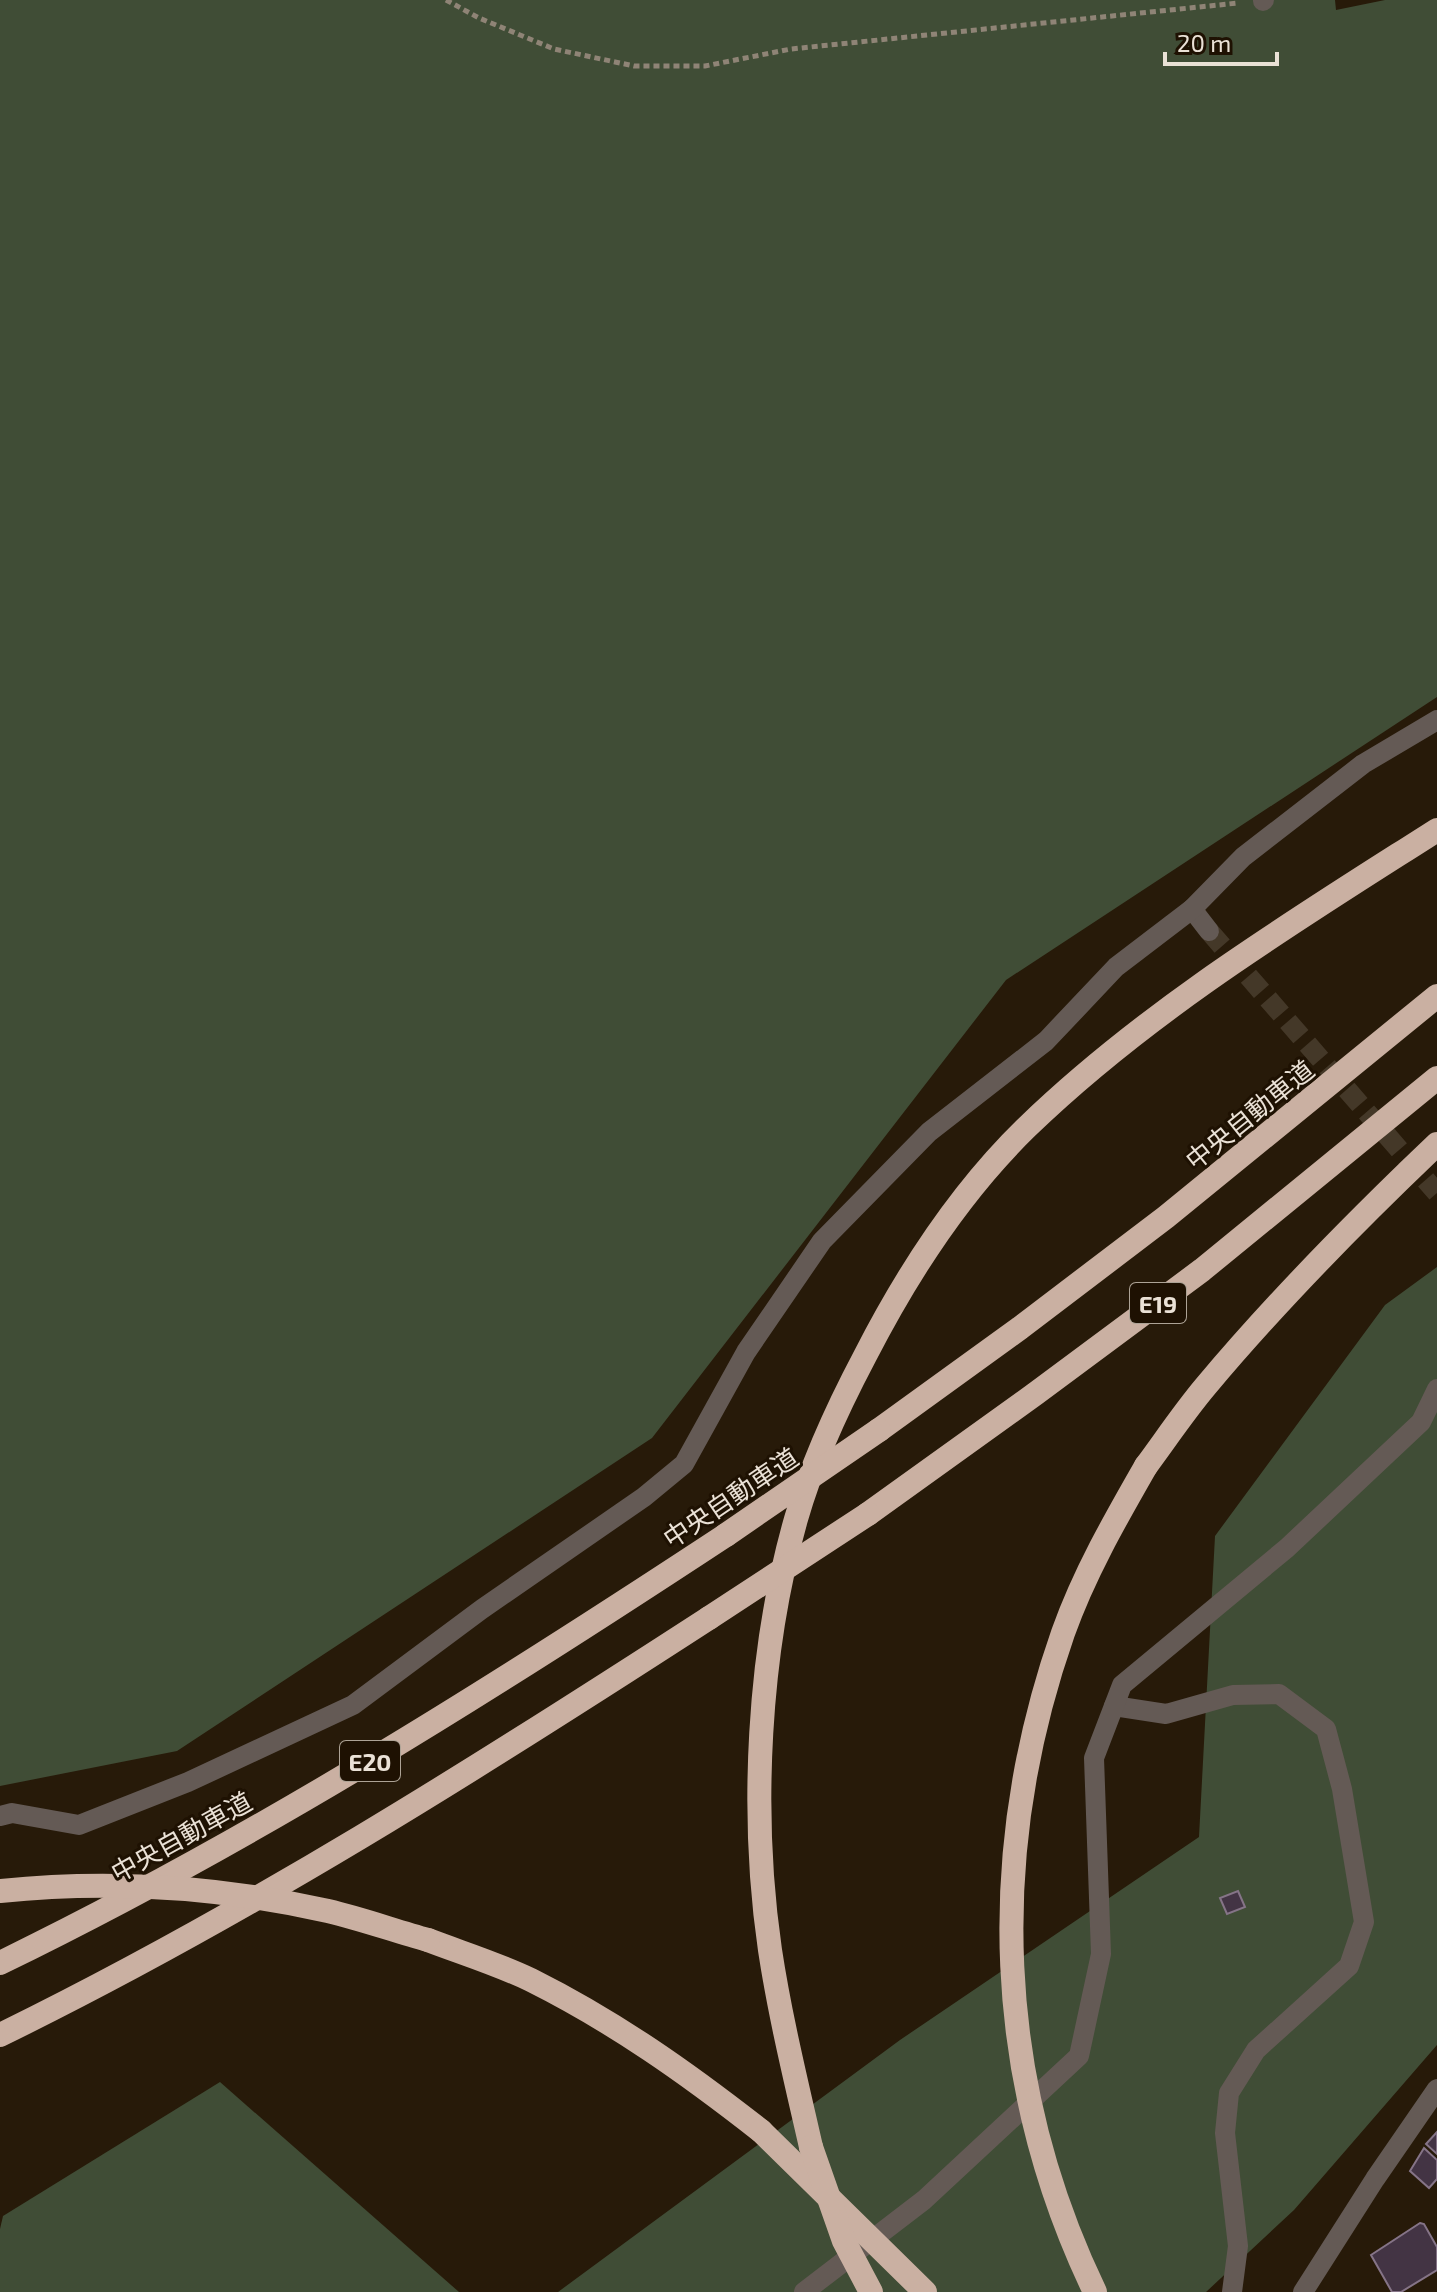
<svg xmlns="http://www.w3.org/2000/svg" width="1437" height="2292" font-family="'Exo 2','Noto Sans JP',sans-serif">
<rect width="100%" height="100%" fill="#271a09"/>
<g fill="#404d36">
<polygon points="0,0 1335,0 1336,10 1385,0 1437,0 1437,697 1006,980 652,1438 177,1751 0,1786"/>
<polygon points="1437,1267 1437,2045 1294,2210 1206,2292 558,2292 900,2040 1199,1837 1215,1536 1385,1305"/>
<polygon points="220,2082 459,2292 0,2292 0,2229 3,2216"/>
</g>
<g fill="#433444" stroke="#857487" stroke-width="2">
<polygon points="1238,1891 1245,1907 1227,1914 1220,1898"/>
<polygon points="1437,2132 1437,2154 1426,2144"/>
<polygon points="1424,2148 1437,2160 1437,2179 1429,2188 1410,2171"/>
<polygon points="1420,2223 1424,2224 1437,2247 1437,2270 1401,2292 1392,2292 1371,2255"/>
</g>
<g fill="none" stroke-linecap="round" stroke-linejoin="round">
<polyline stroke="#443828" stroke-width="20" stroke-dasharray="20 10" stroke-linecap="butt" points="1209,931 1437,1193"/>
<polyline stroke="#8f8476" stroke-width="5" stroke-dasharray="6 4" stroke-linecap="butt" points="446,0 479,18 554,49 634,66 705,66 791,49 1238,3"/>
<g stroke="#645a55" stroke-width="20">
<polyline points="1263,1 1264,0"/>
<polyline points="1192,909 1209,931"/>
<polyline points="1114,1706 1166,1714 1233,1695 1279,1694 1326,1729 1342,1789 1364,1922 1349,1966 1256,2050 1229,2093 1225,2133 1238,2246 1232,2292"/>
<polyline points="0,1816 12,1813 79,1825 188,1782 353,1705 482,1609 644,1497 684,1464 746,1352 822,1241 929,1132 1046,1041 1116,967 1192,909 1243,857 1363,764 1437,720"/>
<polyline points="804,2292 924,2200 1079,2056 1101,1954 1094,1758 1122,1685 1287,1548 1421,1422 1437,1389"/>
<polyline points="1303,2292 1375,2179 1437,2089"/>
</g>
<g stroke="#cab0a2" stroke-width="24">
<polyline points="879,1430 1020,1328 1166,1217 1437,996"/>
<path d="M1146,1466c20,-27 38,-54 59,-79 72,-86 151,-166 232,-243"/>
<polyline points="868,1514 1035,1394 1202,1270 1437,1078"/>
<path d="M428,1940c34,13 70,24 103,40 84,42 156,93 230,151"/>
<path d="M0,1963c253,-123 492,-274 726,-428"/>
<path d="M0,2035c247,-121 479,-268 709,-417"/>
<path d="M811,2147c-15,-66 -31,-131 -41,-197 -20,-137 -12,-298 26,-431 16,-56 42,-112 69,-163 43,-84 94,-163 162,-229 121,-117 269,-207 410,-297"/>
</g>
<g stroke="#cab0a2" stroke-width="24">
<polyline points="726,1535 879,1430"/>
<polyline points="709,1618 868,1514"/>
<path d="M0,1891c109,-11 221,-4 328,20 34,8 67,20 100,29"/>
<polyline points="761,2131 925,2292"/>
<polyline points="811,2147 844,2241 871,2292"/>
<path d="M1095,2292c-101,-210 -109,-439 -32,-659 21,-59 52,-113 83,-167"/>
</g>
</g>
<g text-anchor="middle" dominant-baseline="central" stroke-width="6" stroke-linejoin="round" paint-order="stroke">
<g fill="#1e1102" stroke="#ada396" stroke-width="2">
<rect x="1130" y="1283" width="56" height="40" rx="6"/>
<rect x="340" y="1741" width="60" height="40" rx="6"/>
</g>
<g font-size="24" font-weight="bold" fill="#eae1d6">
<text x="1158" y="1303">E19</text>
<text x="370" y="1761">E20</text>
</g>
<g font-size="26" fill="#eae1d6" stroke="#1e1102">
<text transform="translate(1249 1114) rotate(-39)">中央自動車道</text>
<text transform="translate(730 1497) rotate(-34)">中央自動車道</text>
<text transform="translate(181 1836) rotate(-29)">中央自動車道</text>
</g>
</g>
<path d="M1165 52v12h112v-12" fill="none" stroke="#eae1d6" stroke-width="4"/>
<text x="1177" y="52" font-size="24" fill="#eae1d6" stroke="#1e1102" stroke-width="6" paint-order="stroke">20 m</text>
</svg>
